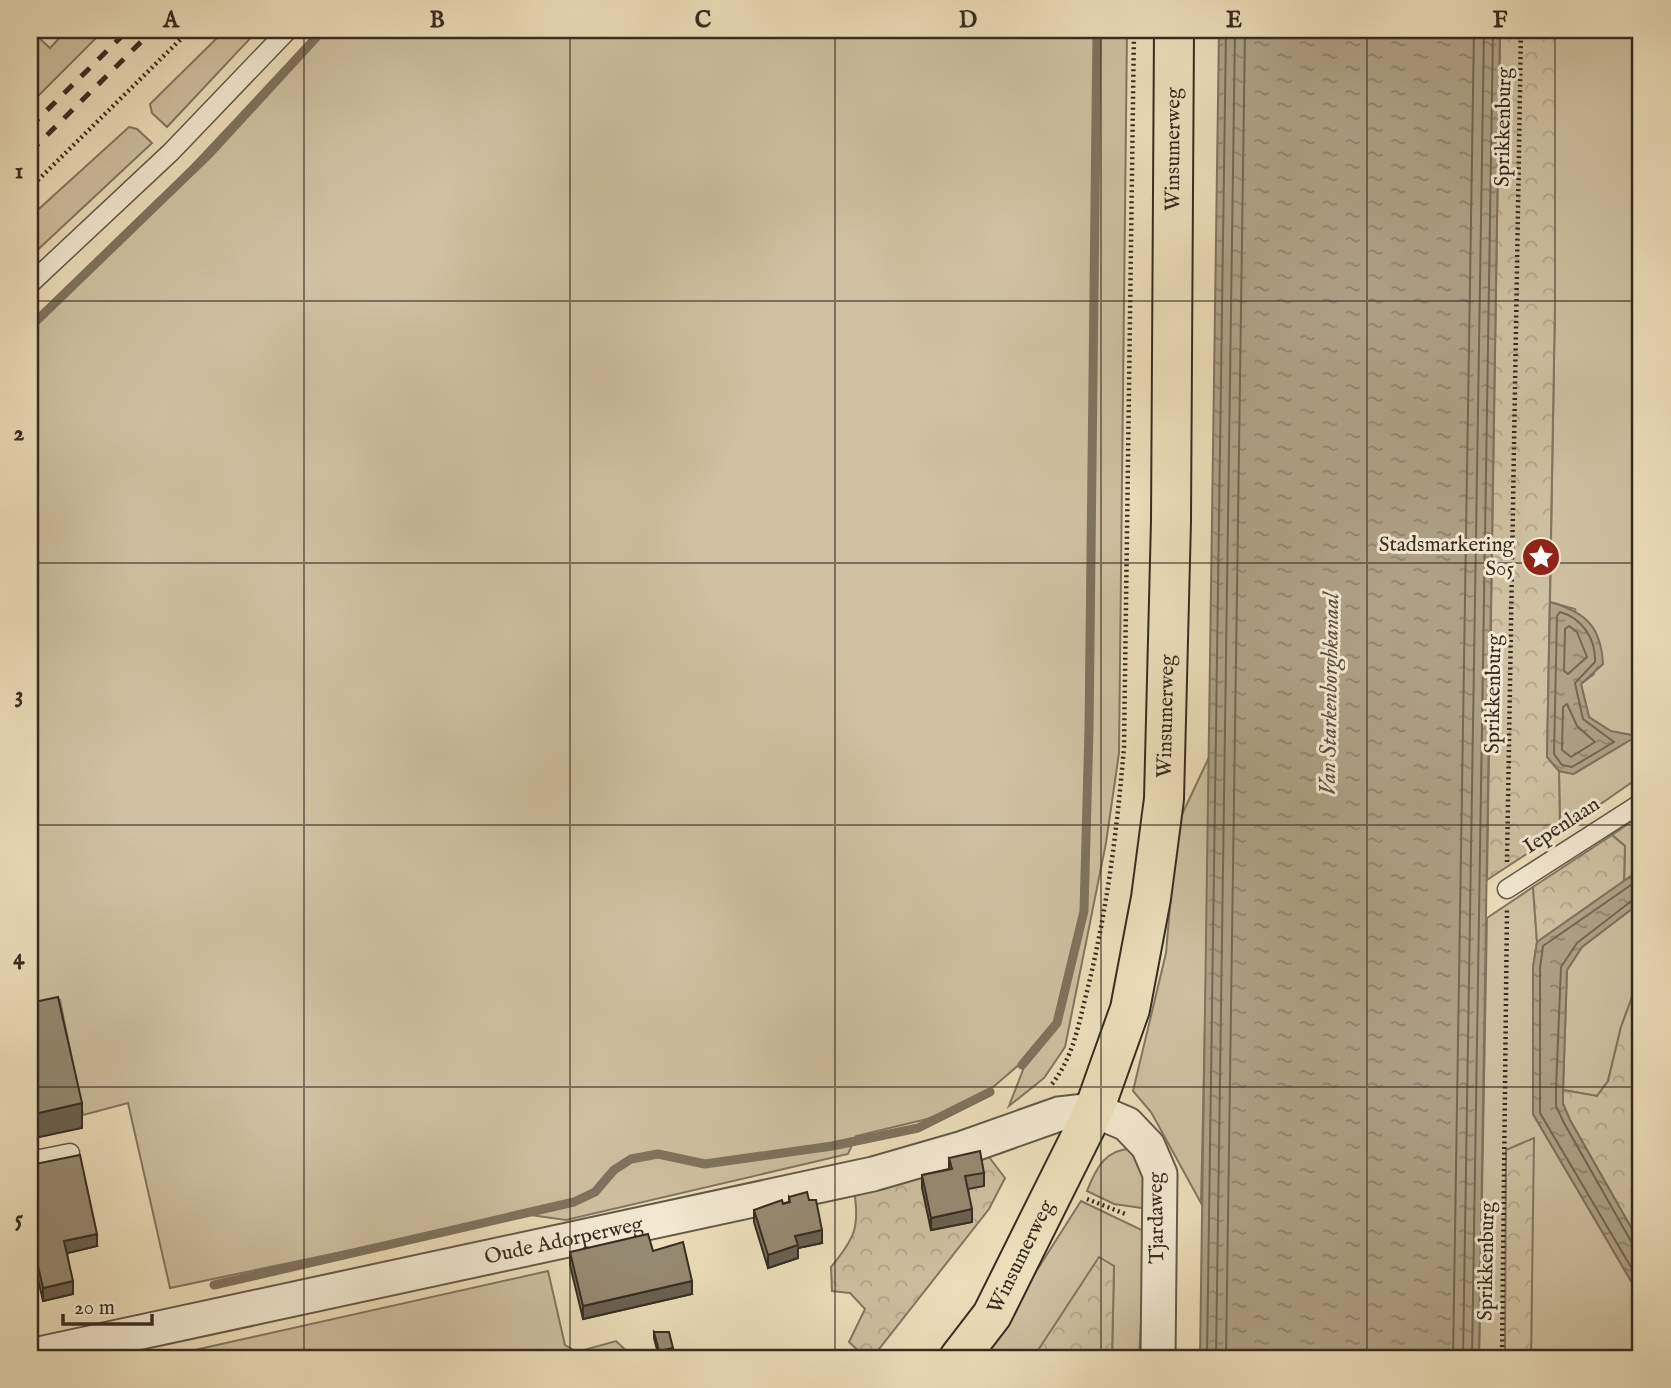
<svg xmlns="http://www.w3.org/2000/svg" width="1671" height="1388" font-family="'IM FELL English',serif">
<defs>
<pattern id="forest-crowns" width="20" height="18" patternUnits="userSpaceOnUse" patternTransform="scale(1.75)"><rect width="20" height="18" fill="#cfc1a2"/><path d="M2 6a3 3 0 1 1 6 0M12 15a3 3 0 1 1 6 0" fill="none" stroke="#b2a68b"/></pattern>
<pattern id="water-ripples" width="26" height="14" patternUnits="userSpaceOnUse" patternTransform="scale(1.75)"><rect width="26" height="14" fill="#afa287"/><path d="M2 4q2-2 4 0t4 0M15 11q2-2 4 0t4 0" fill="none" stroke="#8f846e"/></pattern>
</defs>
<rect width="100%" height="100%" fill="#eedfbc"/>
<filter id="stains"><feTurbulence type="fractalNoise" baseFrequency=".00286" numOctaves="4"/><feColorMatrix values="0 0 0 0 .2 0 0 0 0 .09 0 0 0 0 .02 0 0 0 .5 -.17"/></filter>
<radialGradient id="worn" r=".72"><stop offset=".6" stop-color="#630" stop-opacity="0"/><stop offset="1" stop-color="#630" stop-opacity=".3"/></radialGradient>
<g fill="#cfc1a2" stroke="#827762" stroke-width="2">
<polygon points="64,30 104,30 30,104 30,42 37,36 50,48 65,32"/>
<polygon points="225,30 258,30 167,127 152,113 150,104"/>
<polygon points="319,30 1127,30 1119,753 1106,843 1065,1047 1044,1078 1009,1106 1028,1057 978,1100 927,1119 856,1136 848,1154 566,1220 523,1214 170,1288 128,1103 83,1115 60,1000 30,1007 30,328 138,223"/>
<polygon points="1555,30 1641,30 1641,776 1560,832 1559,771 1574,774 1636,736 1611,732 1589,717 1581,684 1594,674 1575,609 1550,602 1555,303"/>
<polygon points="129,127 137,129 152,143 30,257 30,217"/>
<polygon points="1211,753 1201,1203 1151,1112 1133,1091 1166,953 1177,825"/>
<polygon points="1641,815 1641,869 1624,881 1625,846 1612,835"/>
<polygon points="1533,887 1537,942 1533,967 1533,1114 1641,1298 1641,1358 1531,1358 1533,1138 1507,1258 1505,1358 1479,1358 1487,918"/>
<polygon points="1641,902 1641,973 1621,1027 1608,1081 1597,1096 1563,1090 1567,970 1582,947"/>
<path d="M1133,1149l8,6 8,54 -35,-5 -27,-13c9,-23 19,-43 46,-42z"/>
<polygon points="1081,1201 1146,1232 1139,1358 1112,1358 1114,1267 1033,1358 981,1358"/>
<polygon points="548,1271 565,1345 577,1352 616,1341 634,1358 159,1358"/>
</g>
<g fill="url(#forest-crowns)" stroke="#827762" stroke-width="2">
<polygon points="1500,30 1555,30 1555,303 1547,757 1559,771 1560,832 1487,880"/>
<polygon points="1612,835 1625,846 1624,881 1537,942 1533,887"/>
<polygon points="1641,973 1641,1245 1570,1120 1563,1104 1563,1090 1597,1096 1608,1081 1621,1027"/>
<polygon points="1534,1138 1531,1358 1505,1358 1506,1150"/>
<path d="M989,1157l16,21 -16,31 -117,149h-6l-17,-16 16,-33 -15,-16 -18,-2 -1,-24c24,-29 29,-40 23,-77z"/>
<polygon points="1099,1257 1114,1266 1112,1358 1033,1358"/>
</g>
<g fill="url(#water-ripples)" stroke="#7f735e" stroke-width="2">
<polygon points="1219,30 1500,30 1479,1358 1200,1358"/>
<path d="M1550,602c35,10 51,24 53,62l-22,20 8,33 22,14 26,5 -64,38 -14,-3 -12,-14z"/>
<polygon points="1641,869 1641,902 1582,947 1567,970 1563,1090 1563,1104 1570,1120 1641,1245 1641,1298 1533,1114 1533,967 1537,942"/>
</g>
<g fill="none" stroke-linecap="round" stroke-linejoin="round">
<g stroke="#726854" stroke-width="2">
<path d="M1560,612c22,6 36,27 35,50l-20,21 8,36 31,23 -42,25 -10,-2 -8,-11 3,-138z"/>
<polygon points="1569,626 1577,632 1587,657 1568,674 1564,671 1565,629"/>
<polygon points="1567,704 1577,726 1595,742 1571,757 1562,750 1563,707"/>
<polyline points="1641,878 1543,946 1540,968 1540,1113 1641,1284"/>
<polyline points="1641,897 1634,899 1577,943 1561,967 1556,1090 1556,1106 1564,1123 1632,1243 1641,1247"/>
<polyline points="1207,1358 1226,30"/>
<polyline points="1216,1358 1235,30"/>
<polyline points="1226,1358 1245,30"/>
<polyline points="1453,1358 1474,30"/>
<polyline points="1463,1358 1484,30"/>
<polyline points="1472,1358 1493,30"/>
</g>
<g stroke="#7f735e" stroke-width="9">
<polyline points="30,327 210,153 323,30"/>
<polyline points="1022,1065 1057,1023 1084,911 1089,729 1097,30"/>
<polyline points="214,1285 574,1202 595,1192 614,1170 631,1159 658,1154 705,1164 832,1146 918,1128 990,1092"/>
</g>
<defs>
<g id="service">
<polyline points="30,284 171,152 288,30"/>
<polyline points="1507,889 1641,803"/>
<polyline points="30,1161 70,1153"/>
</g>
<g id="minor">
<path id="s1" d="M30,1356l843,-182 90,-26 96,-34 35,-4 33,14 21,22 12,28 -2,184"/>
</g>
<g id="primary">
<path id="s2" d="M959,1358l33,-43 102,-205 36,-101 21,-111 13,-99 7,-278 3,-491"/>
</g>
</defs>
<use href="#service" stroke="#645a48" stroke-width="21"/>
<use href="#minor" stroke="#645a48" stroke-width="37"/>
<use href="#primary" stroke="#362d21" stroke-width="42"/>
<g stroke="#362d21" stroke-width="4.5" stroke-dasharray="2 3.5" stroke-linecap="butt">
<polyline points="30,188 190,30"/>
<polyline points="1507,862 1521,30"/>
<path d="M1052,1084c21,-27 26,-57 34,-89 21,-82 31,-165 38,-248l10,-717"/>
<polyline points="1087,1199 1128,1215"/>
<polyline points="1502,1358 1507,909"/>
</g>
<use href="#service" stroke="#f4ead3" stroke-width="18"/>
<use href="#minor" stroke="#f4ead3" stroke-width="33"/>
<use href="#primary" stroke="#eedfbc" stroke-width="38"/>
<g stroke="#362d21" stroke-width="5" stroke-dasharray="12 12" stroke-linecap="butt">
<polyline points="30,127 128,30"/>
<polyline points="30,152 153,30"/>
</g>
</g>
<g fill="#817762" stroke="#362d21" stroke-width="2">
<polygon points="949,1158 984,1173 984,1186 968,1189 972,1222 931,1230 922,1188 922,1175 949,1169"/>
<polygon points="30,1165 97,1246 67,1253 73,1294 43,1301 38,1279 34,1280 30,1260"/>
<polygon points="789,1197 822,1243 798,1248 798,1258 768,1268 754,1222 754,1210 789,1202"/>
<polygon points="653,1251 692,1294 583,1319 570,1265 570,1252"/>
<polygon points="654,1332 673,1354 659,1357 654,1338"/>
</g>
<g fill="#696150" stroke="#362d21" stroke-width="2">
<polygon points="82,1103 82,1128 30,1139 30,1115"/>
<polygon points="972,1209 972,1222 931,1230 931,1218"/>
<polygon points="822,1230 822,1243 798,1248 798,1258 768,1268 768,1255 795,1236"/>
<polygon points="97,1234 97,1246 64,1254 64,1241"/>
<polygon points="38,1266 38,1279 34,1280 34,1267"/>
<polygon points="73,1281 73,1294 43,1301 43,1288"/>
<polygon points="692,1281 692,1294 583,1319 583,1306"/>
<polygon points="673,1348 673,1354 659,1357 659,1351"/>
</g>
<g fill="#968a72" stroke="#362d21" stroke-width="2">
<polygon points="58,997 82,1103 30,1115 30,1003"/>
<polygon points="980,1151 984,1173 965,1176 972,1209 931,1218 922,1175 952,1169 949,1158"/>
<polygon points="80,1155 97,1234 64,1241 73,1281 43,1288 38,1266 34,1267 30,1248 30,1165"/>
<polygon points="807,1192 809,1200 816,1200 822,1230 795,1236 798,1245 768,1255 754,1210 782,1200 783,1204 790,1202 789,1197"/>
<polygon points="648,1234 653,1251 683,1242 692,1281 583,1306 570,1252"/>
<polygon points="654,1332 669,1332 673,1348 659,1351"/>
</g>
<path fill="none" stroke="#362d21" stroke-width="2" stroke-opacity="0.55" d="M304,30v1328M570,30v1328M835,30v1328M1101,30v1328M1367,30v1328M30,301h1611M30,563h1611M30,825h1611M30,1087h1611"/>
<defs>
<symbol id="sight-disc" viewBox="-11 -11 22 22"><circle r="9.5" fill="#8f2418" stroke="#f4ead3"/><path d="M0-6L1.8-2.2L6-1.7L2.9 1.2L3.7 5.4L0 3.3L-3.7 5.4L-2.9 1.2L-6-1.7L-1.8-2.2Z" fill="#fff"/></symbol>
</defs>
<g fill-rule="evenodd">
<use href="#sight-disc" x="1519" y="535" width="44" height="44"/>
</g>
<g text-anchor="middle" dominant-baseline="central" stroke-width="6" stroke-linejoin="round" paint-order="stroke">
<g font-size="21" fill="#362d21" stroke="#f4ead3">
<text transform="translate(1504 127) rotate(-89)">Sprikkenburg</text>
<text stroke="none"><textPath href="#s2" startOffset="1253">Winsumerweg</textPath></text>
<text transform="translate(1494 694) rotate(-89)">Sprikkenburg</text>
<text stroke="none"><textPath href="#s2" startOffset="686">Winsumerweg</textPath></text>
<text transform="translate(1562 826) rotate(-33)">Iepenlaan</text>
<text transform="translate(1157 1218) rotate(-91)">Tjardaweg</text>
<text stroke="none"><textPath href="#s1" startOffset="546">Oude Adorperweg</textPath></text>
<text stroke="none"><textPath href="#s2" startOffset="119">Winsumerweg</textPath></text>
<text transform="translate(1487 1261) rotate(-89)">Sprikkenburg</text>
</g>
<g font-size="21" fill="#362d21" stroke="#f4ead3" text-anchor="end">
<text x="1514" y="545">Stadsmarkering<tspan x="1514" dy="24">S05</tspan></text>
</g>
<g font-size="23" font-style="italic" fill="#5a5040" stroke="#f4ead3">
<text transform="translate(1330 694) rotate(-89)">Van Starkenborghkanaal</text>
</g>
</g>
<rect width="1671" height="1388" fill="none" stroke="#eedfbc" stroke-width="77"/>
<path d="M63 1314v10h89v-10" fill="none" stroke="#362d21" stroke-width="3.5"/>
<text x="74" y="1314" font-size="21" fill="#362d21" stroke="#f4ead3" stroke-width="5" paint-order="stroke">20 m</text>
<rect x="38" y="38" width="1594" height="1312" fill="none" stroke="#362d21" stroke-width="2.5"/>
<g font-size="23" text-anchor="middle" font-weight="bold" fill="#362d21">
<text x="171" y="27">A</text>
<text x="437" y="27">B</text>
<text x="703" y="27">C</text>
<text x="968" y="27">D</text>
<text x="1234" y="27">E</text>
<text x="1500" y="27">F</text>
<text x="19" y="178">1</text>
<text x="19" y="440">2</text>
<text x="19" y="702">3</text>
<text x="19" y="964">4</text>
<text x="19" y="1226">5</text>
</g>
<rect width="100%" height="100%" filter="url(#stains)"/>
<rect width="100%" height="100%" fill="url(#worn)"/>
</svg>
